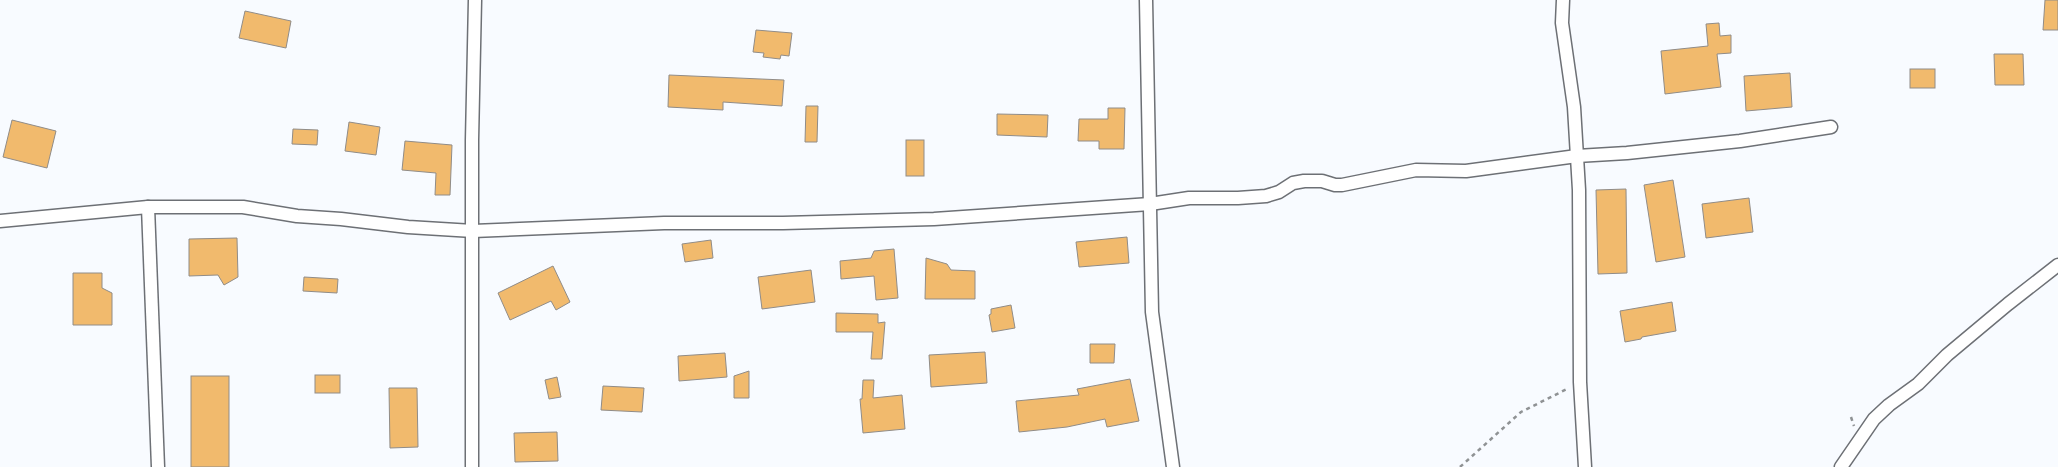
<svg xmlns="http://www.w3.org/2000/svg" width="2058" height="467" font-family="Rubik,sans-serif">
<rect width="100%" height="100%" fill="#f8fbff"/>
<g fill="#f1ba6d" stroke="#908c88">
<polygon points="2045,0 2058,0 2058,30 2043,30"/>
<polygon points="245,11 291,21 286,48 239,38"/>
<polygon points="1719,23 1720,36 1731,35 1731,53 1717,54 1721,87 1665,94 1661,51 1708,46 1706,24"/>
<polygon points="756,30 792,33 789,56 781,55 780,59 763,57 764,53 753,52"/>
<polygon points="1994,54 2023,54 2024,85 1995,85"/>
<rect x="1910" y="69" width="25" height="19"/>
<polygon points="1790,73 1792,107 1746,111 1744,76"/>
<polygon points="669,75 784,80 782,106 723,102 723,110 668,107"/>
<polygon points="806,106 818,106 817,142 805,142"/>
<polygon points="1108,108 1125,108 1124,149 1099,149 1099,141 1078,141 1079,119 1108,119"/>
<polygon points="997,114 1048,115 1047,137 997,135"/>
<polygon points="12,120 56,131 47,168 3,157"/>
<polygon points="349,122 380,127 376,155 345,151"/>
<polygon points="293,129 318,130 317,145 292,144"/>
<rect x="906" y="140" width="18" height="36"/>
<polygon points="405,141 452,145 450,195 435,195 436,173 402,170"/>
<polygon points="1673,180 1685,257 1656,262 1644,185"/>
<polygon points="1626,189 1627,273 1598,274 1596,190"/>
<polygon points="1749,198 1753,232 1706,238 1702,204"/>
<polygon points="1127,237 1129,263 1079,267 1076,242"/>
<polygon points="237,238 238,277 224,285 218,275 189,276 189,239"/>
<polygon points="711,240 713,258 685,262 682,244"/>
<polygon points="894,249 898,298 876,300 874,276 841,279 840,261 871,258 874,251"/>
<polygon points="926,258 947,264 951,270 975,271 975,299 925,299"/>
<polygon points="553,266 570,302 556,310 551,301 510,320 498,293"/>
<polygon points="811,270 815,302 762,309 758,277"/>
<polygon points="73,273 102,273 102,288 112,293 112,325 73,325"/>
<polygon points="304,277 338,279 337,293 303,291"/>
<polygon points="1672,302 1676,331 1642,337 1641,339 1625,342 1620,311"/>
<polygon points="1011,305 1015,328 992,332 989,315 991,314 991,309"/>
<polygon points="836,313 878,314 878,323 885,322 882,359 871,359 873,332 836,332"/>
<polygon points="1090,344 1115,344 1114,363 1090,363"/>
<polygon points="985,352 987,383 931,387 929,355"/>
<polygon points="725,353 727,377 679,381 678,356"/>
<polygon points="749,371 749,398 734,398 734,376"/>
<rect x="315" y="375" width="25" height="18"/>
<rect x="191" y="376" width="38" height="91"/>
<polygon points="557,377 561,397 549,399 545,380"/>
<polygon points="1130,379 1139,421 1107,427 1105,419 1067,427 1019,432 1016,401 1079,395 1077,389"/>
<polygon points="863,380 874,380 873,398 902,395 905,429 863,433 860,399 862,399"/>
<polygon points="603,386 644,388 642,412 601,410"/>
<polygon points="389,388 417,388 418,447 390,448"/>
<polygon points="557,432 558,461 515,462 514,433"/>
</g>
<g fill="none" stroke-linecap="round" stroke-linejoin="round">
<defs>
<g id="street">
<polyline points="1146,0 1152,312 1173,467"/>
<polyline points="1563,0 1562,23 1574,107 1579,190 1580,382 1585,467"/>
<polyline points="148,207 158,467"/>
<polyline points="0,221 148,207 243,207 297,216 341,219 408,227 473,231 664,223 783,223 934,219 1150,204 1189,198 1238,198 1266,196 1279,192 1293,183 1304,181 1322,181 1335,185 1342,185 1416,170 1466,171 1577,156 1627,153 1740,141 1831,127"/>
<polyline points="472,467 472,140 475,0"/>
<polyline points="1841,467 1874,419 1889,405 1918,384 1947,355 2008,304 2058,265"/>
</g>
</defs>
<use href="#street" stroke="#6d7075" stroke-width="15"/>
<g stroke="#8f9294" stroke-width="2.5" stroke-dasharray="4 4" stroke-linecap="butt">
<polyline points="1851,417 1854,426"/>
<polyline points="1460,467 1521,412 1567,389"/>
</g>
<use href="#street" stroke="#fff" stroke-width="12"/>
</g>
</svg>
